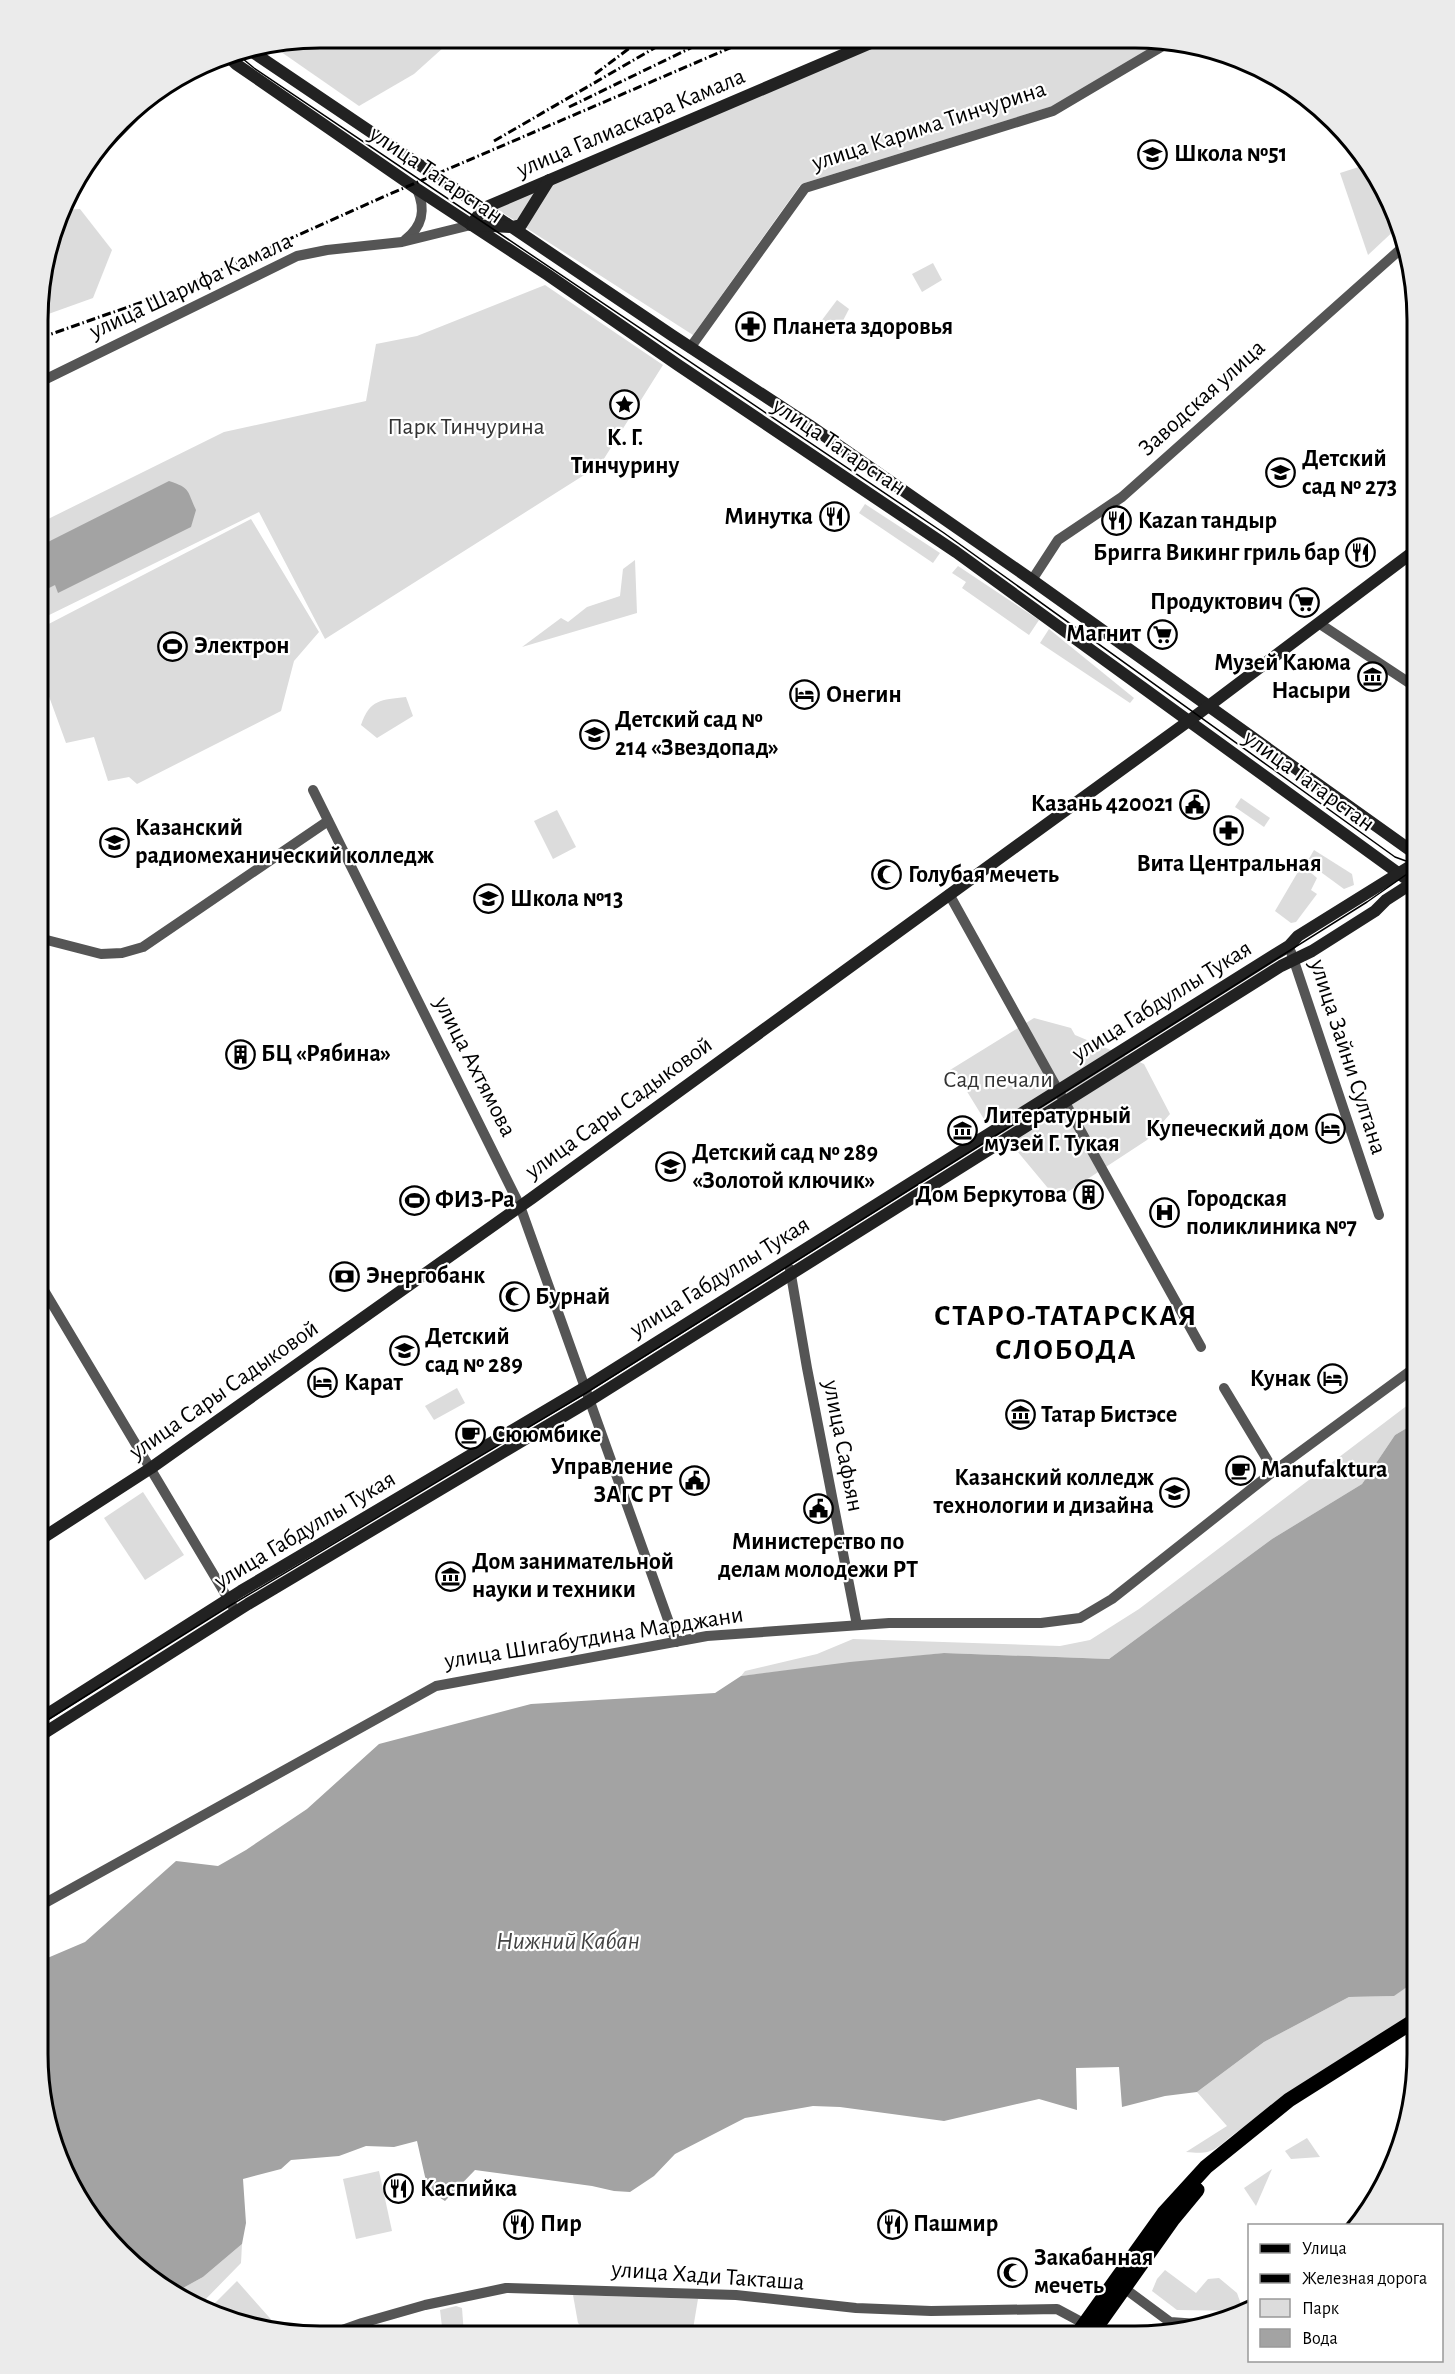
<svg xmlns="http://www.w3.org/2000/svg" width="1455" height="2374" font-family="'Alegreya Sans',sans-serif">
<rect width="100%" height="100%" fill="#fff"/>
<g fill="#dcdcdc">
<polygon points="320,38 454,38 414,74 359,106 274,47"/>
<polygon points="891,39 1163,40 1072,100 801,184 693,335 495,208"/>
<polygon points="1368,164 1396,212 1399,226 1368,255 1340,173"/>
<polygon points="80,209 112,250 93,298 40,317 40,283 62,210"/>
<polygon points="933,263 942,280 922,292 912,274"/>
<polygon points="545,285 663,365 600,465 325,639 259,512 39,620 40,523 224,432 366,401 376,344 417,336"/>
<polygon points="837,300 849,309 835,336 819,324"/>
<polygon points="865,504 940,553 933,563 859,513"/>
<polygon points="251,519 319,632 294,661 281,711 137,784 129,777 108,781 94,737 66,743 39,669 39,629"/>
<polygon points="635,560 637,613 522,647 561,618 568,622 587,607 620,596 623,569"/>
<polygon points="958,566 1039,620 1029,635 962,588 966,582 952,573"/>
<polygon points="1049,629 1134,698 1130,703 1040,643"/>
<path d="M406,697l7,19 -36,22 -16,-13c9,-26 20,-25 45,-28z"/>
<polygon points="1241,798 1270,818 1264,827 1235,807"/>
<polygon points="557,810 576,847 553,859 534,821"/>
<polygon points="1314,850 1352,874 1354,885 1344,889 1307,862"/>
<polygon points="1302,865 1317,878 1311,890 1317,894 1296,922 1291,923 1275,911"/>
<polygon points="1034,1018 1071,1028 1075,1035 1144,1064 1170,1114 1147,1140 1057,1199 992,1121 987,1124 963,1085 950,1070"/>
<polygon points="457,1388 465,1403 434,1420 425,1406"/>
<polygon points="1417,1398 1417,1422 1395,1435 1362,1484 1272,1539 1109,1659 944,1653 741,1676 745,1671 817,1654 853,1639 1060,1646 1090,1640 1139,1609"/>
<polygon points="143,1492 184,1555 145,1580 104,1518"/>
<path d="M1417,1980v31l-183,123c-20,16 -21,21 -48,18l41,-26 -30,-34 67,-50 85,-45 44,-1z"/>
<polygon points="1307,2138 1320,2157 1291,2159 1285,2151"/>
<polygon points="1272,2169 1256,2206 1244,2188"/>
<polygon points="379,2171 392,2231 356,2239 343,2179"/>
<polygon points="242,2244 241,2263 198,2307 174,2293 203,2277"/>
<polygon points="1165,2270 1196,2293 1208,2279 1219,2278 1237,2293 1242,2307 1240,2311 1177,2310 1152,2291 1157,2279"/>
<polygon points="237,2281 284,2334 206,2312"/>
<polygon points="573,2295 698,2299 692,2335 590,2335 578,2323"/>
<polygon points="456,2306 462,2308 464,2335 443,2335 440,2310"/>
</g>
<g fill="#a3a3a3">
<path d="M169,481c22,7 18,10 27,29l-5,17 -133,66 -3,-8 -16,8 1,-47z"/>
<polygon points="1417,1422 1417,1980 1394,1996 1349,1997 1264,2042 1197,2092 1165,2096 1122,2107 1119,2067 1076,2068 1077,2110 1039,2099 944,2121 840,2107 813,2106 745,2118 675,2154 654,2176 630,2192 614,2191 592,2186 475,2170 445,2201 428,2190 417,2141 394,2147 366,2146 339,2156 291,2160 281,2169 243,2179 246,2223 242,2244 203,2277 174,2293 148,2278 96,2226 59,2162 38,2054 38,1962 85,1942 176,1861 218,1866 246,1850 307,1809 379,1744 531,1704 715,1693 741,1676 850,1662 944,1653 1109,1659 1272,1539 1362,1484 1395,1435"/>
</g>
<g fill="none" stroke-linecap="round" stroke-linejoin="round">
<g stroke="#555" stroke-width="10">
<polyline points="96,156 156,94"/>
<path d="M405,240c18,-14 21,-30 12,-51"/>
<polyline points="690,348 805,188 1053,111 1173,40"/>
<polyline points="40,382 297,256 327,250 402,242 471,225"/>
<polyline points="1032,580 1058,540 1122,497 1403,247"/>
<polyline points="1320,624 1417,688"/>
<polyline points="313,790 520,1206 676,1642"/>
<polyline points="949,894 1201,1347"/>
<polyline points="39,938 101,954 122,953 143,947 328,821"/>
<polyline points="1291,952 1379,1215"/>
<polyline points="790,1269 807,1368 857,1625"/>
<polyline points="39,1282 236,1612"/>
<polyline points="1224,1388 1274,1471"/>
<polyline points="38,1907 436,1686 707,1636 889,1623 1041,1623 1080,1618 1112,1599 1274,1471 1417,1366"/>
<polyline points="1124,2288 1170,2322 1198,2324"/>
<polyline points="331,2334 362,2323 425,2305 506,2288 736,2295 856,2308 931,2311 1057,2309 1085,2324"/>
</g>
<g stroke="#222" stroke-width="12">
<polyline points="251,51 673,336 809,425 1032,580 1417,855"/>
<polyline points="228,56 236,64 417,189 548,275 678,365 956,552 1405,878"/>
<polyline points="471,225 484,208 880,39"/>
<polyline points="473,225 512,227 521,225 549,180"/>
<polyline points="38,1541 151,1468 532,1198 1190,720 1417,549"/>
<polyline points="38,1720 241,1591 584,1388 1274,955 1289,946 1298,936 1417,862"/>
<polyline points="38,1737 248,1604 589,1401 1281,966 1312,951 1375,911 1386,900 1417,880"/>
</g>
<g stroke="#000" stroke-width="15">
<polyline points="1076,2336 1164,2213 1206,2167 1289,2100 1417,2019"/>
<polyline points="1090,2336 1173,2219 1197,2190"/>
</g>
<g stroke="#000" stroke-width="1.5">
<polyline points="237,54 254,68 944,533 1395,857 1417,865"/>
<polyline points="38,1726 231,1605 586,1393 1367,902 1417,867"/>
</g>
<g stroke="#000" stroke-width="3" stroke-dasharray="9 3 1.5 3" stroke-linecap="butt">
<polyline points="595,74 643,38"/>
<polyline points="569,107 709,39"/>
<polyline points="494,141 670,39"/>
<polyline points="40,338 176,290 385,196 751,39"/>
</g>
</g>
<defs>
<symbol id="school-ring" viewBox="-11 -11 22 22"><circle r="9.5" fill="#fff" stroke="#000" stroke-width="1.5"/><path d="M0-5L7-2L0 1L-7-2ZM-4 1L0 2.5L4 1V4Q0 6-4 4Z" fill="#000"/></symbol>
<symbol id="pharmacy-ring" viewBox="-11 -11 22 22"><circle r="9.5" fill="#fff" stroke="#000" stroke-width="1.5"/><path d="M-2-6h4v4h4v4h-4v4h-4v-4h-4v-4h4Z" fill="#000"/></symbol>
<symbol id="sight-ring" viewBox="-11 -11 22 22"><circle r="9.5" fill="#fff" stroke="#000" stroke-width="1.5"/><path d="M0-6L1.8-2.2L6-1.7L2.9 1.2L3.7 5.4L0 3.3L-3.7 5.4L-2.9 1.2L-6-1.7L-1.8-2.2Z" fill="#000"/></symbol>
<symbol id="restaurant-ring" viewBox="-11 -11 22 22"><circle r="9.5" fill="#fff" stroke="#000" stroke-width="1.5"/><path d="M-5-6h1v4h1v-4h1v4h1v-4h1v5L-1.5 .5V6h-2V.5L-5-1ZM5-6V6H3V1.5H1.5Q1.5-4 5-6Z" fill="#000"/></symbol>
<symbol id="supermarket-ring" viewBox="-11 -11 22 22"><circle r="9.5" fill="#fff" stroke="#000" stroke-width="1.5"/><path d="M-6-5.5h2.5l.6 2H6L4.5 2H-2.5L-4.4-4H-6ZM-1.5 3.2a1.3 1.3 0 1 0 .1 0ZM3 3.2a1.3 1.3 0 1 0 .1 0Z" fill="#000"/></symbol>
<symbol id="stadium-ring" viewBox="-11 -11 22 22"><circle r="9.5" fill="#fff" stroke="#000" stroke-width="1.5"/><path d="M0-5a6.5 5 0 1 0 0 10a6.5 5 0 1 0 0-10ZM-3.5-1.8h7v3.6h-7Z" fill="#000"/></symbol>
<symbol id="museum-ring" viewBox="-11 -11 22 22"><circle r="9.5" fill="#fff" stroke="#000" stroke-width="1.5"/><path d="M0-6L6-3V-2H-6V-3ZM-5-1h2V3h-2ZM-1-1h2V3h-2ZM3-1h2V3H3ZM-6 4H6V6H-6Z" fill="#000"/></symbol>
<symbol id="hotel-ring" viewBox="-11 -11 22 22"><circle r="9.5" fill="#fff" stroke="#000" stroke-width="1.5"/><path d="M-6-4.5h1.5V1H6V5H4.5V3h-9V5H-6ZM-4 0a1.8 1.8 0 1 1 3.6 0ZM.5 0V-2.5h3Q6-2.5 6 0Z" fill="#000"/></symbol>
<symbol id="civic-ring" viewBox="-11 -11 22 22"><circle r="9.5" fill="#fff" stroke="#000" stroke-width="1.5"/><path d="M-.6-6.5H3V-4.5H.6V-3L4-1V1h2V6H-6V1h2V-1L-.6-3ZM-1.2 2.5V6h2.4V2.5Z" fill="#000"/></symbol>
<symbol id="university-ring" viewBox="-11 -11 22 22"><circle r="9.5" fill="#fff" stroke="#000" stroke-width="1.5"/><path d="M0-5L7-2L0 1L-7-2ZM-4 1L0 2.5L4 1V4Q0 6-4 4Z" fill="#000"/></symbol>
<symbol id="mosque-ring" viewBox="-11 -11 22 22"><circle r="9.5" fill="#fff" stroke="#000" stroke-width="1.5"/><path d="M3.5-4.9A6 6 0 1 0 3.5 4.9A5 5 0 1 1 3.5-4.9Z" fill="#000"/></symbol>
<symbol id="building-ring" viewBox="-11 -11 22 22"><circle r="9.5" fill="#fff" stroke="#000" stroke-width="1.5"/><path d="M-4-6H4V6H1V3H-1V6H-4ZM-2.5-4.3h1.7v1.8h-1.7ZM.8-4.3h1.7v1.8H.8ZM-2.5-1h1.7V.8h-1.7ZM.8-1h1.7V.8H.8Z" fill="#000"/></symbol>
<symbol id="hospital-ring" viewBox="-11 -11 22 22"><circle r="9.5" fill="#fff" stroke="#000" stroke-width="1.5"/><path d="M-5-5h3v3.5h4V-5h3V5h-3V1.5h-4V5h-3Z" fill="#000"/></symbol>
<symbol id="bank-ring" viewBox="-11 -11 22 22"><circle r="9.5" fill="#fff" stroke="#000" stroke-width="1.5"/><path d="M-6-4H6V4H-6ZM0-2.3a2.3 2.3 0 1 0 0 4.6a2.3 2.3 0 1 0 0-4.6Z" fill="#000"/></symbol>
<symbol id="cafe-ring" viewBox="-11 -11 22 22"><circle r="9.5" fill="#fff" stroke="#000" stroke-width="1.5"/><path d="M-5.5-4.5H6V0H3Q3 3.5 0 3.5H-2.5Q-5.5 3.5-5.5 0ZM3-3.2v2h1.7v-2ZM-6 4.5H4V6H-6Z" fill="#000"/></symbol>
</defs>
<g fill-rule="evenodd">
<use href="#school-ring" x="1136" y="138" width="33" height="33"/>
<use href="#pharmacy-ring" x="734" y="310" width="33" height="33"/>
<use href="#sight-ring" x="608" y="388" width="33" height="33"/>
<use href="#school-ring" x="1264" y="456" width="33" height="33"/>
<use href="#restaurant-ring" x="818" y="500" width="33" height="33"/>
<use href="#restaurant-ring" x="1100" y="504" width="33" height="33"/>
<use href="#restaurant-ring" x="1344" y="536" width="33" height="33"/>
<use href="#supermarket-ring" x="1288" y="586" width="33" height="33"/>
<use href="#supermarket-ring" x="1146" y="618" width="33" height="33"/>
<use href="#stadium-ring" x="156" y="630" width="33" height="33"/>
<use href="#museum-ring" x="1356" y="660" width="33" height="33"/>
<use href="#hotel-ring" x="788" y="678" width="33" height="33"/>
<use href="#school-ring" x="578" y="718" width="33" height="33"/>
<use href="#civic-ring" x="1178" y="788" width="33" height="33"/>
<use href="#pharmacy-ring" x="1212" y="814" width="33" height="33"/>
<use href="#university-ring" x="98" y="826" width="33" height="33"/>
<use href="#mosque-ring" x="870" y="858" width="33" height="33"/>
<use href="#school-ring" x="472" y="882" width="33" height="33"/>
<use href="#building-ring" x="224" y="1038" width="33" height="33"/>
<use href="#hotel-ring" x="1314" y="1112" width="33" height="33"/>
<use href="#museum-ring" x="946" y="1114" width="33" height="33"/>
<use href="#school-ring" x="654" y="1150" width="33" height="33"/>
<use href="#building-ring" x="1072" y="1178" width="33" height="33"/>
<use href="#stadium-ring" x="398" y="1184" width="33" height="33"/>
<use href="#hospital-ring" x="1148" y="1196" width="33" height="33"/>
<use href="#bank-ring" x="328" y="1260" width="33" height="33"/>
<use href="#mosque-ring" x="498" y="1280" width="33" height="33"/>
<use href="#school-ring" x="388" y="1334" width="33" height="33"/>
<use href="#hotel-ring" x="1316" y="1362" width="33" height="33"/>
<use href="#hotel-ring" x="306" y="1366" width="33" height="33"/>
<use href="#museum-ring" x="1004" y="1398" width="33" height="33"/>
<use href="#cafe-ring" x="454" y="1418" width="33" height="33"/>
<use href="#cafe-ring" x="1224" y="1454" width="33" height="33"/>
<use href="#civic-ring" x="678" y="1464" width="33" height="33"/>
<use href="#university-ring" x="1158" y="1476" width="33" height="33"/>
<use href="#civic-ring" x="802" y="1492" width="33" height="33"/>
<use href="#museum-ring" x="434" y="1560" width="33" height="33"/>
<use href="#restaurant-ring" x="382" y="2172" width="33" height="33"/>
<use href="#restaurant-ring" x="502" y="2208" width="33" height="33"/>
<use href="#restaurant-ring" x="876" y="2208" width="33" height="33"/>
<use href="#mosque-ring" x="996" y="2256" width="33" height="33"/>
</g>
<g text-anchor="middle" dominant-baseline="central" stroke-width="4.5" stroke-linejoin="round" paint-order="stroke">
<g font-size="24" fill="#000" stroke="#fff">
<text transform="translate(631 123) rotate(-23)">улица Галиаскара Камала</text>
<text transform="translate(929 126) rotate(-18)">улица Карима Тинчурина</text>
<text transform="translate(436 175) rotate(34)">улица Татарстан</text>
<text transform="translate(191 286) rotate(-25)">улица Шарифа Камала</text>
<text transform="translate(1202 398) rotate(-42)">Заводская улица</text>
<text transform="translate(839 447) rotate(34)">улица Татарстан</text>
<text transform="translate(1309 781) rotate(36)">улица Татарстан</text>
<text transform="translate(1162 1001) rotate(-32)">улица Габдуллы Тукая</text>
<text transform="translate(1348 1057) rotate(72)">улица Зайни Султана</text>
<text transform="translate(475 1067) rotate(63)">улица Ахтямова</text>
<text transform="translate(619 1108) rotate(-36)">улица Сары Садыковой</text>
<text transform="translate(720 1277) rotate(-32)">улица Габдуллы Тукая</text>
<text transform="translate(224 1390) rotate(-35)">улица Сары Садыковой</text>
<text transform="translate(843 1446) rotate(79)">улица Сафьян</text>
<text transform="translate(305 1530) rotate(-31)">улица Габдуллы Тукая</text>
<text transform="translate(594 1638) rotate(-9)">улица Шигабутдина Марджани</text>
<text transform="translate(708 2276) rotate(4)">улица Хади Такташа</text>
</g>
<g font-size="24" font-weight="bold" fill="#000" stroke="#fff" text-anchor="start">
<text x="1174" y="154">Школа №51</text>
<text x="772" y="327">Планета здоровья</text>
<text x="625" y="438" text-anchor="middle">К. Г.<tspan x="625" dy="28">Тинчурину</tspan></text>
<text x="1302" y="459">Детский<tspan x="1302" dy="28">сад № 273</tspan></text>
<text x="813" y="517" text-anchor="end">Минутка</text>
<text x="1138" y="521">Kazan тандыр</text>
<text x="1340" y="553" text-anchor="end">Бригга Викинг гриль бар</text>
<text x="1283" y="602" text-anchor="end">Продуктович</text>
<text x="1141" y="634" text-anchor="end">Магнит</text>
<text x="194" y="646">Электрон</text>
<text x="1351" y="663" text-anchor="end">Музей Каюма<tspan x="1351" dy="28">Насыри</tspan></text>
<text x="826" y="695">Онегин</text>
<text x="615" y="720">Детский сад №<tspan x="615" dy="28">214 «Звездопад»</tspan></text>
<text x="1174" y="804" text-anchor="end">Казань 420021</text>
<text x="135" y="828">Казанский<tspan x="135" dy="28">радиомеханический колледж</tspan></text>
<text x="1229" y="864" text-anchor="middle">Вита Центральная</text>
<text x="908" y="875">Голубая мечеть</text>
<text x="510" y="899">Школа №13</text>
<text x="261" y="1054">БЦ «Рябина»</text>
<text x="984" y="1116">Литературный<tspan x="984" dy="28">музей Г. Тукая</tspan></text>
<text x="1309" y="1129" text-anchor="end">Купеческий дом</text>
<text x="692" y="1153">Детский сад № 289<tspan x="692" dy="28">«Золотой ключик»</tspan></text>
<text x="1067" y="1195" text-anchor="end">Дом Беркутова</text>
<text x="1186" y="1199">Городская<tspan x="1186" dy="28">поликлиника №7</tspan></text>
<text x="435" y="1200">ФИЗ-Ра</text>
<text x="366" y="1276">Энергобанк</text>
<text x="535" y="1297">Бурнай</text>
<text x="425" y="1337">Детский<tspan x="425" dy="28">сад № 289</tspan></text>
<text x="1311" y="1379" text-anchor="end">Кунак</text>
<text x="344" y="1383">Карат</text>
<text x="1041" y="1415">Татар Бистэсе</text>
<text x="492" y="1435">Сююмбике</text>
<text x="673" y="1467" text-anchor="end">Управление<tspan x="673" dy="28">ЗАГС РТ</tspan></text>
<text x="1261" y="1470">Manufaktura</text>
<text x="1154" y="1478" text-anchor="end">Казанский колледж<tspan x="1154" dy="28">технологии и дизайна</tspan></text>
<text x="818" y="1542" text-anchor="middle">Министерство по<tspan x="818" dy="28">делам молодежи РТ</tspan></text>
<text x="472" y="1562">Дом занимательной<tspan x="472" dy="28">науки и техники</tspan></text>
<text x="420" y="2189">Каспийка</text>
<text x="540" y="2224">Пир</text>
<text x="913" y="2224">Пашмир</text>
<text x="1034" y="2258">Закабанная<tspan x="1034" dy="28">мечеть</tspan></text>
</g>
<g font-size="24" fill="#333" stroke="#fff">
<text x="466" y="427">Парк Тинчурина</text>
<text x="998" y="1080">Сад печали</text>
</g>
<g font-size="26" font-style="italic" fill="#444" stroke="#fff">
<text x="568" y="1941">Нижний Кабан</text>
</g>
<g font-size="30" font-weight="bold" letter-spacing="1.5" fill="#000" stroke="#fff">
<text x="1066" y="1316">СТАРО-ТАТАРСКАЯ<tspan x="1066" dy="34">СЛОБОДА</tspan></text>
</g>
</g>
<path d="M0 0H1455V2374H0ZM320 48H1135A272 272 0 0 1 1407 320V2054A272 272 0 0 1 1135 2326H320A272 272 0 0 1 48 2054V320A272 272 0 0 1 320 48Z" fill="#ebebeb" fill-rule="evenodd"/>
<path fill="none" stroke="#000" stroke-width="3" d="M320 48H1135A272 272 0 0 1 1407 320V2054A272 272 0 0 1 1135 2326H320A272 272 0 0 1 48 2054V320A272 272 0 0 1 320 48Z"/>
<rect x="1248" y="2224" width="195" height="138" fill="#ffffff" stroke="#999999" stroke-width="1.5"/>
<rect x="1260" y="2244" width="30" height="9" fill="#000000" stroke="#999999" stroke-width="1.5"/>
<text x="1302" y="2254" font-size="18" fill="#000000">Улица</text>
<rect x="1260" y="2274" width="30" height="9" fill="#000000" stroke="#999999" stroke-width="1.5"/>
<text x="1302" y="2284" font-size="18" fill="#000000">Железная дорога</text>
<rect x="1260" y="2299" width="30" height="18" fill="#dcdcdc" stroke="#999999" stroke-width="1.5"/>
<text x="1302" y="2314" font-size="18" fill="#000000">Парк</text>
<rect x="1260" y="2329" width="30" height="18" fill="#a3a3a3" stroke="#999999" stroke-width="1.5"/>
<text x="1302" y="2344" font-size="18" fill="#000000">Вода</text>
</svg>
